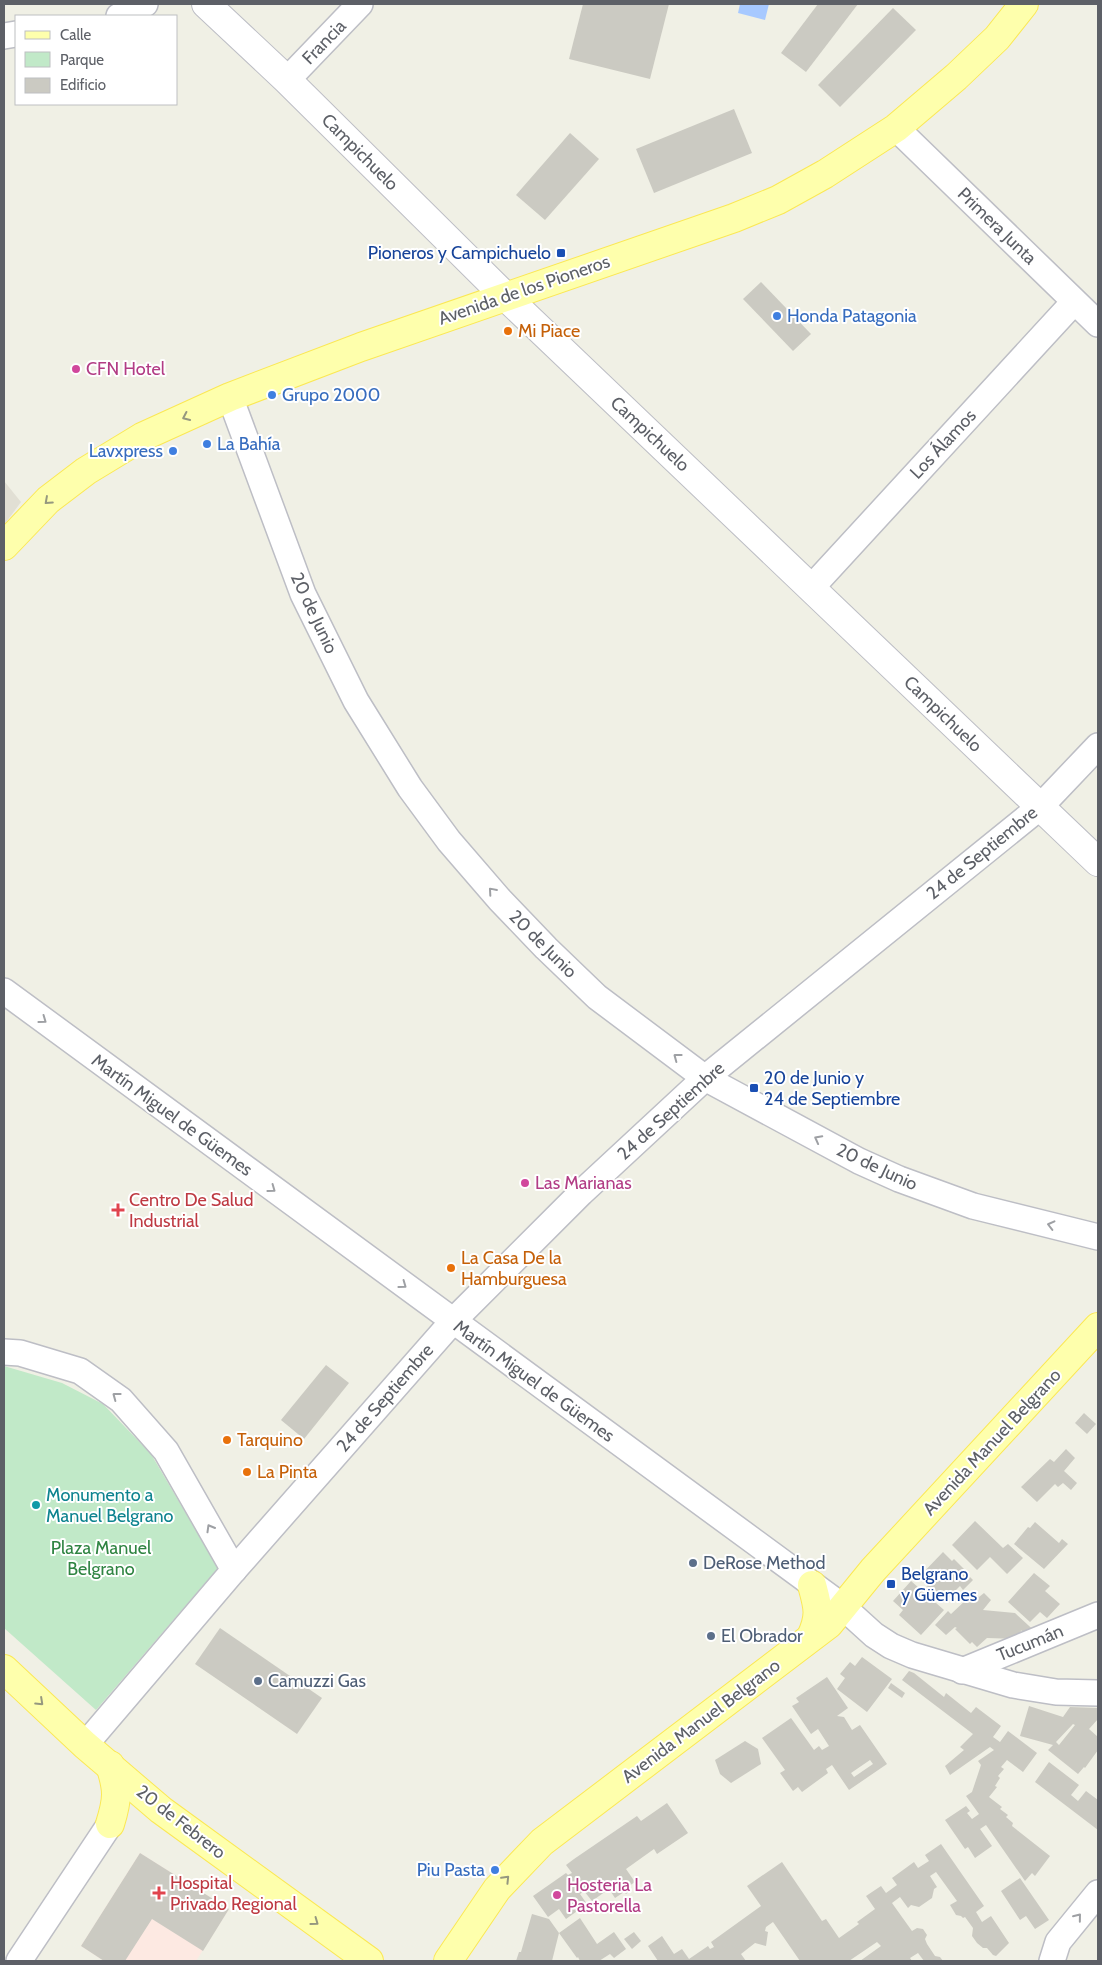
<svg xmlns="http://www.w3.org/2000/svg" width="1102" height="1965" font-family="Cabin,sans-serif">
<rect width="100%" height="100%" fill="#f0f0e5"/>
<polygon fill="#e1dfd4" points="4,481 21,502 4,525"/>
<polygon fill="#fde9e2" points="140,1853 229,1909 196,1961 104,1961 81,1946"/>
<polygon fill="#c1e9c8" points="4,1366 62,1383 103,1404 151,1454 218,1568 96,1710 4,1628"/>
<polygon fill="#a7c9ff" points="740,4 769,4 765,20 738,13"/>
<g fill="#cbcac2" fill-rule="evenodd">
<polygon points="583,4 669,4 650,79 569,59"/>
<polygon points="818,4 858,4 806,72 781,53"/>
<polygon points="893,8 916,30 840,107 818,85"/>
<polygon points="734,109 752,153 654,193 636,149"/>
<polygon points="570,133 599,159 545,220 516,195"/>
<polygon points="761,282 811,334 793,351 743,299"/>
<polygon points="326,1365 349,1383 304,1439 281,1420"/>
<polygon points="1084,1413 1096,1424 1087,1434 1075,1423"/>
<polygon points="1066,1449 1075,1458 1064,1471 1077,1483 1071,1490 1063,1483 1058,1487 1055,1484 1037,1502 1021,1487 1050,1459 1054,1462"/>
<polygon points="975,1521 1003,1548 1008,1544 1023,1558 1007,1574 990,1557 977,1570 952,1545"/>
<polygon points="1035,1522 1059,1543 1062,1539 1068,1544 1044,1569 1014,1544 1028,1527 1030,1528"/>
<polygon points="943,1552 952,1561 954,1559 970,1575 969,1576 973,1580 963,1590 960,1586 943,1603 926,1587 928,1586 919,1577"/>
<polygon points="1034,1573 1050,1586 1045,1591 1060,1604 1047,1618 1040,1612 1030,1622 1008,1602"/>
<polygon points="911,1581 944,1610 921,1635 899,1615 903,1610 893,1601"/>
<polygon points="974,1592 979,1597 984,1593 991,1600 983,1610 1015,1613 1040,1636 1027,1640 1021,1630 1020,1639 987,1638 977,1647 972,1642 970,1644 955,1629 957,1628 955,1627 946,1635 935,1625 948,1611 951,1614 967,1599 966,1597"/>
<polygon points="220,1628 322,1698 297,1734 195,1664"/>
<polygon points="862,1657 892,1679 867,1712 837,1689 845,1678 840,1674 850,1662 855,1666"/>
<polygon points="909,1671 914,1673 944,1697 946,1693 971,1713 976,1707 1001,1726 993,1737 1000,1742 1008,1731 1037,1753 1023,1772 1007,1760 1001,1767 1004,1769 998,1776 1000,1778 995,1786 997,1787 989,1797 1002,1807 1000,1809 1008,1815 1006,1817 1013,1823 1012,1826 1050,1856 1035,1876 1032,1873 1025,1881 986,1825 980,1829 992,1846 975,1858 968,1847 965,1849 945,1820 966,1806 970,1811 967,1813 972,1819 979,1814 966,1796 972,1792 981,1765 978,1761 994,1750 990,1747 950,1775 945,1766 964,1750 960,1747 973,1734 902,1680"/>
<path d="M827,1677l21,31 -11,8 7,1 8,13 8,-5 27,39 -38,26 -17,-25 -6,4 2,4 -26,19 -4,-5 -5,4 -13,-18 5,-3 -23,-32 29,-20 23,32 5,-4 3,4 7,-4 -11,-17 -7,5 -19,-28 7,-4 -3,-4zM870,1760l3,4 -19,13 -3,-4z"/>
<polygon points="891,1683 905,1693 902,1698 888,1688"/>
<path d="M1029,1706l34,11 7,-10 28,1v11l-9,10 9,8v13l-13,18 -1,-1 -6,7 -30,-24 5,-5 -33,-9zM1073,1724l2,1 -16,20 -3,-3z"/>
<polygon points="745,1741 758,1749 761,1764 731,1783 720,1774 715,1760"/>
<polygon points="1049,1762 1079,1785 1071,1795 1078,1801 1086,1791 1098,1800 1098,1830 1035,1782"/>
<polygon points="667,1803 688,1833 657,1854 654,1849 626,1869 635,1882 629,1886 632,1890 626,1894 624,1892 615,1898 609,1889 592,1901 584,1891 580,1894 587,1904 566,1919 559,1909 548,1917 533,1896 566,1873 568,1875 572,1873 566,1865 574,1859 637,1816 641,1821"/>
<polygon points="941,1844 984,1906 976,1912 982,1922 991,1916 1009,1943 996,1956 993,1955 987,1948 983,1948 977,1943 972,1936 973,1928 965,1917 963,1918 961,1916 956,1915 950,1905 957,1901 936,1872 930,1876 937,1887 934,1889 932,1898 919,1907 911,1905 908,1908 900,1897 892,1903 912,1931 917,1928 923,1929 927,1935 925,1939 927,1944 935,1956 940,1957 943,1961 924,1961 918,1953 910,1958 912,1961 860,1961 881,1946 877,1942 849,1961 800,1961 773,1922 766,1927 765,1931 768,1932 766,1946 755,1943 741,1954 746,1961 667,1961 666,1960 658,1961 648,1946 662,1936 674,1954 682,1949 689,1959 708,1946 710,1949 714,1947 711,1942 761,1906 747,1886 782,1862 822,1921 826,1919 839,1938 859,1924 857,1922 875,1909 866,1896 881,1886 886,1893 897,1885 892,1878 914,1862 918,1868 929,1861 925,1855"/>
<polygon points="140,1853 229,1909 203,1951 152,1919 125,1961 104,1961 81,1946"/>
<polygon points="1020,1878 1049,1920 1035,1929 1026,1916 1020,1920 1001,1891"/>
<polygon points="532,1914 549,1919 559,1933 552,1961 516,1961 519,1952 521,1952"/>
<polygon points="580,1918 597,1944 614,1932 626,1949 614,1958 610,1954 599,1961 580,1961 578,1957 577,1958 559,1933"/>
<polygon points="634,1932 641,1941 632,1949 624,1939"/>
</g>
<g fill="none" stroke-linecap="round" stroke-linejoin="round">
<defs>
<g id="minor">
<polyline points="119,16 145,4"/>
<polyline points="4,36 16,34"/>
<polyline points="287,80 360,4"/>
<polyline points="896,128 1098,324"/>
<polyline points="230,397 303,594 356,701 410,788 449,841 500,900 546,948 597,997 705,1078 859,1161 899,1179 973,1206 1098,1237"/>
<polyline points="812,587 1074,302"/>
<polyline points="4,991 842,1606 874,1635 891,1646 912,1655 1013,1685 1056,1692 1098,1693"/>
<polyline points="4,1352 20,1353 80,1371 121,1400 166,1451 234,1570"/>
<polyline points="962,1671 1098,1615"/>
<polyline points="85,1745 234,1570 453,1321 581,1193 705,1078 1040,807 1098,746"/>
<polyline points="19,1961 110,1824"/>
<polyline points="1052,1961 1058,1942 1098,1893"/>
</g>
<polyline id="tertiary" points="206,4 287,80 506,297 1098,862"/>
<g id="primary">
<polyline points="4,546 48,500 86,471 142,437 230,397 361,347 734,218 778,200 825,174 896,128 956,77 997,38 1024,4"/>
<path d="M811,1637c10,-22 7,-30 1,-52"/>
<polyline points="4,1669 85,1745 161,1810 369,1961"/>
<path d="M110,1765c8,25 8,33 0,59"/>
<polyline points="448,1961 497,1889 542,1842 829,1624 873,1570 1098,1327"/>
</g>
</defs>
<use href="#minor" stroke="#bdbec5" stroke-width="28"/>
<use href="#tertiary" stroke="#bdbec5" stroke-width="30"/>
<use href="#primary" stroke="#fbe854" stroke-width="30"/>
<use href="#minor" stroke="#fff" stroke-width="25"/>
<use href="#tertiary" stroke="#fff" stroke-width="28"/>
<use href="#primary" stroke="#feffac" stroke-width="28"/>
</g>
<defs><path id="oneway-chevron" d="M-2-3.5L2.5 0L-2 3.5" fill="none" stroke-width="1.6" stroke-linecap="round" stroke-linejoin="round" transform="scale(1.25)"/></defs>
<g stroke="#95987f">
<use href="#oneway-chevron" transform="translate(186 417) rotate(155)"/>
<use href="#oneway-chevron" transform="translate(48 501) rotate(138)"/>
<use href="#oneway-chevron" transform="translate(40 1702) rotate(43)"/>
<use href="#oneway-chevron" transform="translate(506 1879) rotate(-46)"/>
<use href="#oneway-chevron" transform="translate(315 1922) rotate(36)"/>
</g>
<g stroke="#9ea0a4">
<use href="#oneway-chevron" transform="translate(492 891) rotate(-131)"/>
<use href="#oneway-chevron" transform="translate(43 1020) rotate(36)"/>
<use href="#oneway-chevron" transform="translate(677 1057) rotate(-143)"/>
<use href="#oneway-chevron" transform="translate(818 1139) rotate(-152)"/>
<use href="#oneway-chevron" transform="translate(272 1189) rotate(36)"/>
<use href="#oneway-chevron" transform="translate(1051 1225) rotate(-166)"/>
<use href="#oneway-chevron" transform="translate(403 1285) rotate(36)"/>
<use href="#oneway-chevron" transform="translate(116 1396) rotate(-143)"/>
<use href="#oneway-chevron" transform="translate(210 1528) rotate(-120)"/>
<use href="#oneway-chevron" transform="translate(1078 1917) rotate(-51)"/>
</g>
<g fill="#1a4fb4" stroke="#fff" stroke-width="2">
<rect x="556" y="248" width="10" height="10" rx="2.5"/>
<rect x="749" y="1083" width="10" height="10" rx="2.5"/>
<rect x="886" y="1579" width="10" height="10" rx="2.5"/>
</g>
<g fill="#3f7fe0" stroke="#fff" stroke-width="2">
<circle cx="777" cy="316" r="5"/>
<circle cx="272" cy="395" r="5"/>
<circle cx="207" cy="444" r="5"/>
<circle cx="173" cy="451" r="5"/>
<circle cx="495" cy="1870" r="5"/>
</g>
<g fill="#e8710a" stroke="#fff" stroke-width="2">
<circle cx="508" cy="331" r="5"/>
<circle cx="451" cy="1268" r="5"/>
<circle cx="227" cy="1440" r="5"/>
<circle cx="247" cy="1472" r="5"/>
</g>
<g fill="#d1479c" stroke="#fff" stroke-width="2">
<circle cx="76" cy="369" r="5"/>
<circle cx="525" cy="1183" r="5"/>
<circle cx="557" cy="1895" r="5"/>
</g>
<g fill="#e0444e" stroke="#fff" stroke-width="2">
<path d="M115.5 1202.5h5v5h5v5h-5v5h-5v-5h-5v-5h5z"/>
<path d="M156.5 1885.5h5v5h5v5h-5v5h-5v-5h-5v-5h5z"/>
</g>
<circle fill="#0f9aa8" stroke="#fff" stroke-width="2" cx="36" cy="1505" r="5"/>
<g fill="#5c6f8a" stroke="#fff" stroke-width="2">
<circle cx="693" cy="1563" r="5"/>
<circle cx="711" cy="1636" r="5"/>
<circle cx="258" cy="1681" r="5"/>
</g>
<g text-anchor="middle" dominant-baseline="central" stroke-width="4" stroke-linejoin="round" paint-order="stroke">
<g font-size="18" fill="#5d6067" stroke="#fff">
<text transform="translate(324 42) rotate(-46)">Francia</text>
<text transform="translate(360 152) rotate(45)">Campichuelo</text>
<text transform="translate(997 226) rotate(44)">Primera Junta</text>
<text transform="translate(524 290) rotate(-19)">Avenida de los Pioneros</text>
<text transform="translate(650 434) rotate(43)">Campichuelo</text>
<text transform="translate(943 444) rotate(-47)">Los Álamos</text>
<text transform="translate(314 613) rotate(65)">20 de Junio</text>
<text transform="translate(943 714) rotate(44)">Campichuelo</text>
<text transform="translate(982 853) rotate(-39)">24 de Septiembre</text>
<text transform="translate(543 944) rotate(45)">20 de Junio</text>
<text transform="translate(671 1111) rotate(-42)">24 de Septiembre</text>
<text transform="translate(172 1115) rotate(36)">Martín Miguel de Güemes</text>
<text transform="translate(877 1167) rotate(25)">20 de Junio</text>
<text transform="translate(534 1381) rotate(36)">Martín Miguel de Güemes</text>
<text transform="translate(385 1398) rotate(-49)">24 de Septiembre</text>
<text transform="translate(992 1442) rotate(-47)">Avenida Manuel Belgrano</text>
<text transform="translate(1030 1643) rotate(-22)">Tucumán</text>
<text transform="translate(701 1721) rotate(-37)">Avenida Manuel Belgrano</text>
<text transform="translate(181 1822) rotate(38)">20 de Febrero</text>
</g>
<g font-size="18" fill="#164399" stroke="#fff" text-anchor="start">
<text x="551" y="253" text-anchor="end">Pioneros y Campichuelo</text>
<text x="764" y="1078">20 de Junio y<tspan x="764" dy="21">24 de Septiembre</tspan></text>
<text x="901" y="1574">Belgrano<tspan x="901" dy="21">y Güemes</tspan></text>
</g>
<g font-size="18" fill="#366cbe" stroke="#fff" text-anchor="start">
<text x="787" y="316">Honda Patagonia</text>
<text x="282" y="395">Grupo 2000</text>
<text x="217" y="444">La Bahía</text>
<text x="163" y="451" text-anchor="end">Lavxpress</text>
<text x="485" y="1870" text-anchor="end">Piu Pasta</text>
</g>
<g font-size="18" fill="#c56008" stroke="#fff" text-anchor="start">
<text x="518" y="331">Mi Piace</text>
<text x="461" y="1258">La Casa De la<tspan x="461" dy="21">Hamburguesa</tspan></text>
<text x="237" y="1440">Tarquino</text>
<text x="257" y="1472">La Pinta</text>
</g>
<g font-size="18" fill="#b23c85" stroke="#fff" text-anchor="start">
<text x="86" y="369">CFN Hotel</text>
<text x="535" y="1183">Las Marianas</text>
<text x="567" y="1885">Hosteria La<tspan x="567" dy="21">Pastorella</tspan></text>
</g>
<g font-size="18" fill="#be3a42" stroke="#fff" text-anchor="start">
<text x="129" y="1200">Centro De Salud<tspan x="129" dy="21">Industrial</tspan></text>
<text x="170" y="1883">Hospital<tspan x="170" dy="21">Privado Regional</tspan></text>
</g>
<g font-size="18" fill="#0d838f" stroke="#fff" text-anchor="start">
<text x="46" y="1495">Monumento a<tspan x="46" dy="21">Manuel Belgrano</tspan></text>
</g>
<g font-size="18" fill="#2f8442" stroke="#fff">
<text x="101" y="1548">Plaza Manuel<tspan x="101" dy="21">Belgrano</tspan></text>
</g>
<g font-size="18" fill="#4e5e75" stroke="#fff" text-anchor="start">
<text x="703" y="1563">DeRose Method</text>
<text x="721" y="1636">El Obrador</text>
<text x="268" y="1681">Camuzzi Gas</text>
</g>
</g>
<rect width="1102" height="1965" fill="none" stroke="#5d6067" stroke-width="10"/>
<rect x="15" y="15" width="162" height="90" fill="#ffffff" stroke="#bebfc2"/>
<rect x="25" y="31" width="25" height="8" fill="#feffac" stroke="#bebfc2"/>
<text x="60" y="40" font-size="15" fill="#5d6067">Calle</text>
<rect x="25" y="52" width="25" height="15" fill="#c1e9c8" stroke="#bebfc2"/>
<text x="60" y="65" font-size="15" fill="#5d6067">Parque</text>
<rect x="25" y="78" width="25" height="15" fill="#cbcac2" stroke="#bebfc2"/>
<text x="60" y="90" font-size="15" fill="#5d6067">Edificio</text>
</svg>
